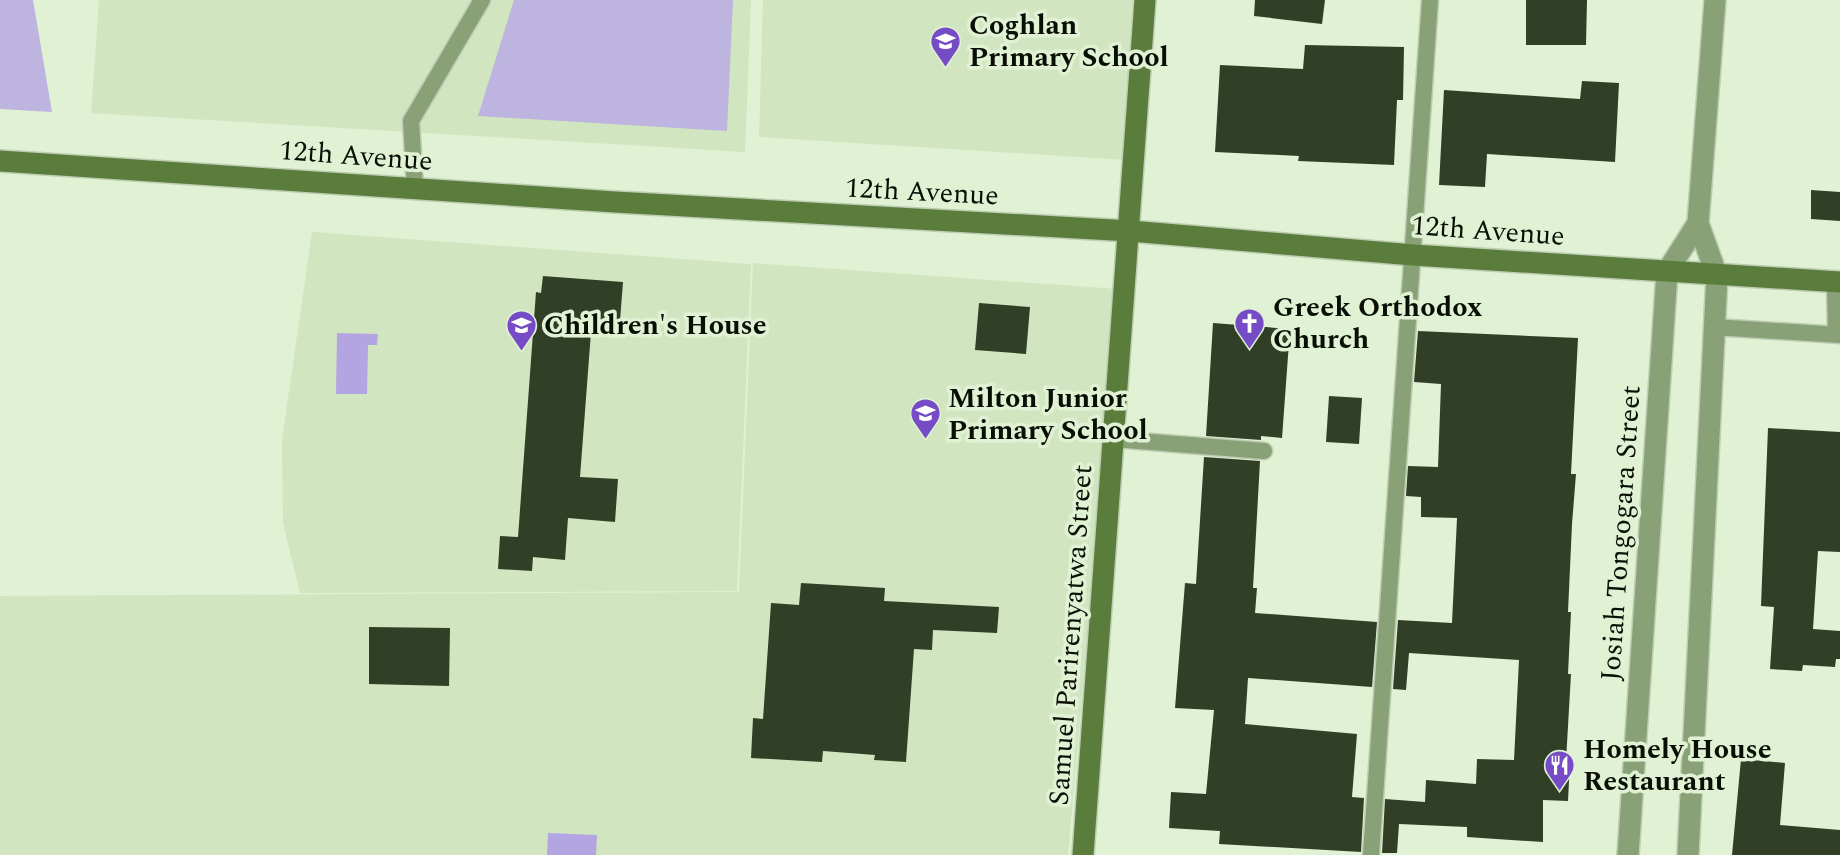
<svg xmlns="http://www.w3.org/2000/svg" width="1840" height="855" font-family="Spectral,serif">
<rect width="100%" height="100%" fill="#e0f1d4"/>
<g fill="#d1e5c1">
<polygon points="99,0 751,0 745,152 91,113"/>
<polygon points="763,0 1136,0 1126,160 759,137"/>
<polygon points="312,232 751,264 737,591 300,593 283,523 282,440"/>
<polygon points="753,263 1118,289 1068,855 0,855 0,596 739,592"/>
</g>
<g fill="#bdb4df">
<polygon points="0,0 33,0 52,112 0,109"/>
<polygon points="514,0 733,0 727,131 478,116"/>
</g>
<g fill="#b3a5e2">
<polygon points="337,333 378,334 377,345 368,345 367,394 336,394"/>
<polygon points="548,833 597,835 596,855 547,855"/>
</g>
<g fill="#323f27">
<polygon points="1255,0 1325,0 1322,24 1254,16"/>
<polygon points="1526,0 1587,0 1586,45 1526,45"/>
<polygon points="1305,45 1404,47 1403,100 1397,100 1394,165 1298,161 1299,156 1215,152 1220,65 1303,69"/>
<polygon points="1582,81 1619,83 1615,162 1487,154 1485,187 1439,185 1444,90 1580,99"/>
<polygon points="1811,190 1840,192 1840,221 1811,219"/>
<polygon points="543,276 623,282 620,321 592,319 580,477 618,479 615,522 568,518 565,560 533,557 532,571 498,569 500,536 518,537 536,292 541,293"/>
<polygon points="979,303 1030,307 1026,354 975,350"/>
<polygon points="1213,323 1290,329 1282,438 1261,436 1261,440 1206,436"/>
<polygon points="1418,331 1578,338 1571,474 1576,474 1572,524 1568,612 1571,612 1568,674 1571,674 1566,761 1570,761 1568,801 1543,800 1543,842 1467,837 1467,827 1399,824 1397,853 1382,853 1385,799 1425,802 1426,780 1476,784 1477,759 1514,760 1519,660 1409,653 1406,690 1393,689 1398,620 1452,623 1457,518 1421,517 1421,497 1406,496 1408,466 1438,467 1441,384 1414,382"/>
<polygon points="1329,396 1362,398 1359,444 1326,442"/>
<polygon points="1768,428 1840,432 1840,552 1818,551 1813,629 1840,631 1840,659 1836,659 1835,667 1803,665 1802,671 1770,669 1774,607 1761,606"/>
<polygon points="1204,457 1260,461 1253,588 1257,588 1255,613 1377,622 1372,687 1248,678 1245,724 1357,734 1352,797 1364,798 1361,852 1219,844 1220,831 1169,828 1171,792 1206,794 1214,710 1175,708 1185,583 1196,584"/>
<polygon points="801,583 885,588 884,601 999,607 997,633 933,630 932,650 914,649 906,762 874,760 875,755 823,751 822,762 751,758 753,718 763,719 771,603 799,605"/>
<polygon points="369,627 450,628 449,686 369,684"/>
<polygon points="1741,759 1785,763 1780,825 1840,830 1840,855 1732,855"/>
</g>
<g fill="none" stroke-linecap="round" stroke-linejoin="round">
<defs>
<g id="lane">
<polyline points="415,188 411,121 482,0"/>
<polyline points="1835,282 1836,334"/>
<polyline points="1713,327 1840,335"/>
<polyline points="1114,439 1264,451"/>
<polyline points="1371,855 1430,0"/>
</g>
<g id="street">
<polyline points="1628,855 1667,272 1698,223"/>
<polyline points="1688,855 1717,276 1698,223 1715,0"/>
</g>
<g id="secondary">
<polyline points="0,161 615,202 1130,231 1413,255 1840,282"/>
<polyline points="1083,855 1145,0"/>
</g>
</defs>
<use href="#lane" stroke="#becdb3" stroke-width="19"/>
<use href="#street" stroke="#becdb3" stroke-width="24"/>
<use href="#secondary" stroke="#becdb3" stroke-width="24"/>
<use href="#lane" stroke="#89a176" stroke-width="16"/>
<use href="#street" stroke="#89a176" stroke-width="21"/>
<use href="#secondary" stroke="#5b7d3c" stroke-width="21"/>
</g>
<defs>
<symbol id="school-pin" viewBox="-11 -11 22 30"><path d="M0 17L-7.5 6A9.5 9.5 0 1 1 7.5 6Z" fill="#754cc5" stroke="#e0f1d4"/><path d="M0-5L7-2L0 1L-7-2ZM-4 1L0 2.5L4 1V4Q0 6-4 4Z" fill="#fff"/></symbol>
<symbol id="church-pin" viewBox="-11 -11 22 30"><path d="M0 17L-7.5 6A9.5 9.5 0 1 1 7.5 6Z" fill="#754cc5" stroke="#e0f1d4"/><path d="M-1.2-6h2.4v3.5h3.3v2.4h-3.3V6h-2.4V-.1h-3.3v-2.4h3.3Z" fill="#fff"/></symbol>
<symbol id="restaurant-pin" viewBox="-11 -11 22 30"><path d="M0 17L-7.5 6A9.5 9.5 0 1 1 7.5 6Z" fill="#754cc5" stroke="#e0f1d4"/><path d="M-5-6h1v4h1v-4h1v4h1v-4h1v5L-1.5 .5V6h-2V.5L-5-1ZM5-6V6H3V1.5H1.5Q1.5-4 5-6Z" fill="#fff"/></symbol>
</defs>
<g fill-rule="evenodd">
<use href="#school-pin" x="928" y="24" width="35" height="47"/>
<use href="#church-pin" x="1232" y="306" width="35" height="47"/>
<use href="#school-pin" x="504" y="308" width="35" height="47"/>
<use href="#school-pin" x="908" y="396" width="35" height="47"/>
<use href="#restaurant-pin" x="1542" y="748" width="35" height="47"/>
</g>
<g text-anchor="middle" dominant-baseline="central" stroke-width="7" stroke-linejoin="round" paint-order="stroke">
<g font-size="28" font-weight="bold" fill="#0a0f06" stroke="#e0f1d4" text-anchor="start">
<text x="969" y="25">Coghlan<tspan x="969" dy="32">Primary School</tspan></text>
<text x="1273" y="307">Greek Orthodox<tspan x="1273" dy="32">Church</tspan></text>
<text x="544" y="325">Children's House</text>
<text x="948" y="398">Milton Junior<tspan x="948" dy="32">Primary School</tspan></text>
<text x="1583" y="749">Homely House<tspan x="1583" dy="32">Restaurant</tspan></text>
</g>
<g font-size="28" fill="#0a0f06" stroke="#e0f1d4">
<text transform="translate(356 156) rotate(4)">12th Avenue</text>
<text transform="translate(922 192) rotate(3)">12th Avenue</text>
<text transform="translate(1488 231) rotate(4)">12th Avenue</text>
<text transform="translate(1621 533) rotate(-86)">Josiah Tongogara Street</text>
<text transform="translate(1071 635) rotate(-86)">Samuel Parirenyatwa Street</text>
</g>
</g>
</svg>
